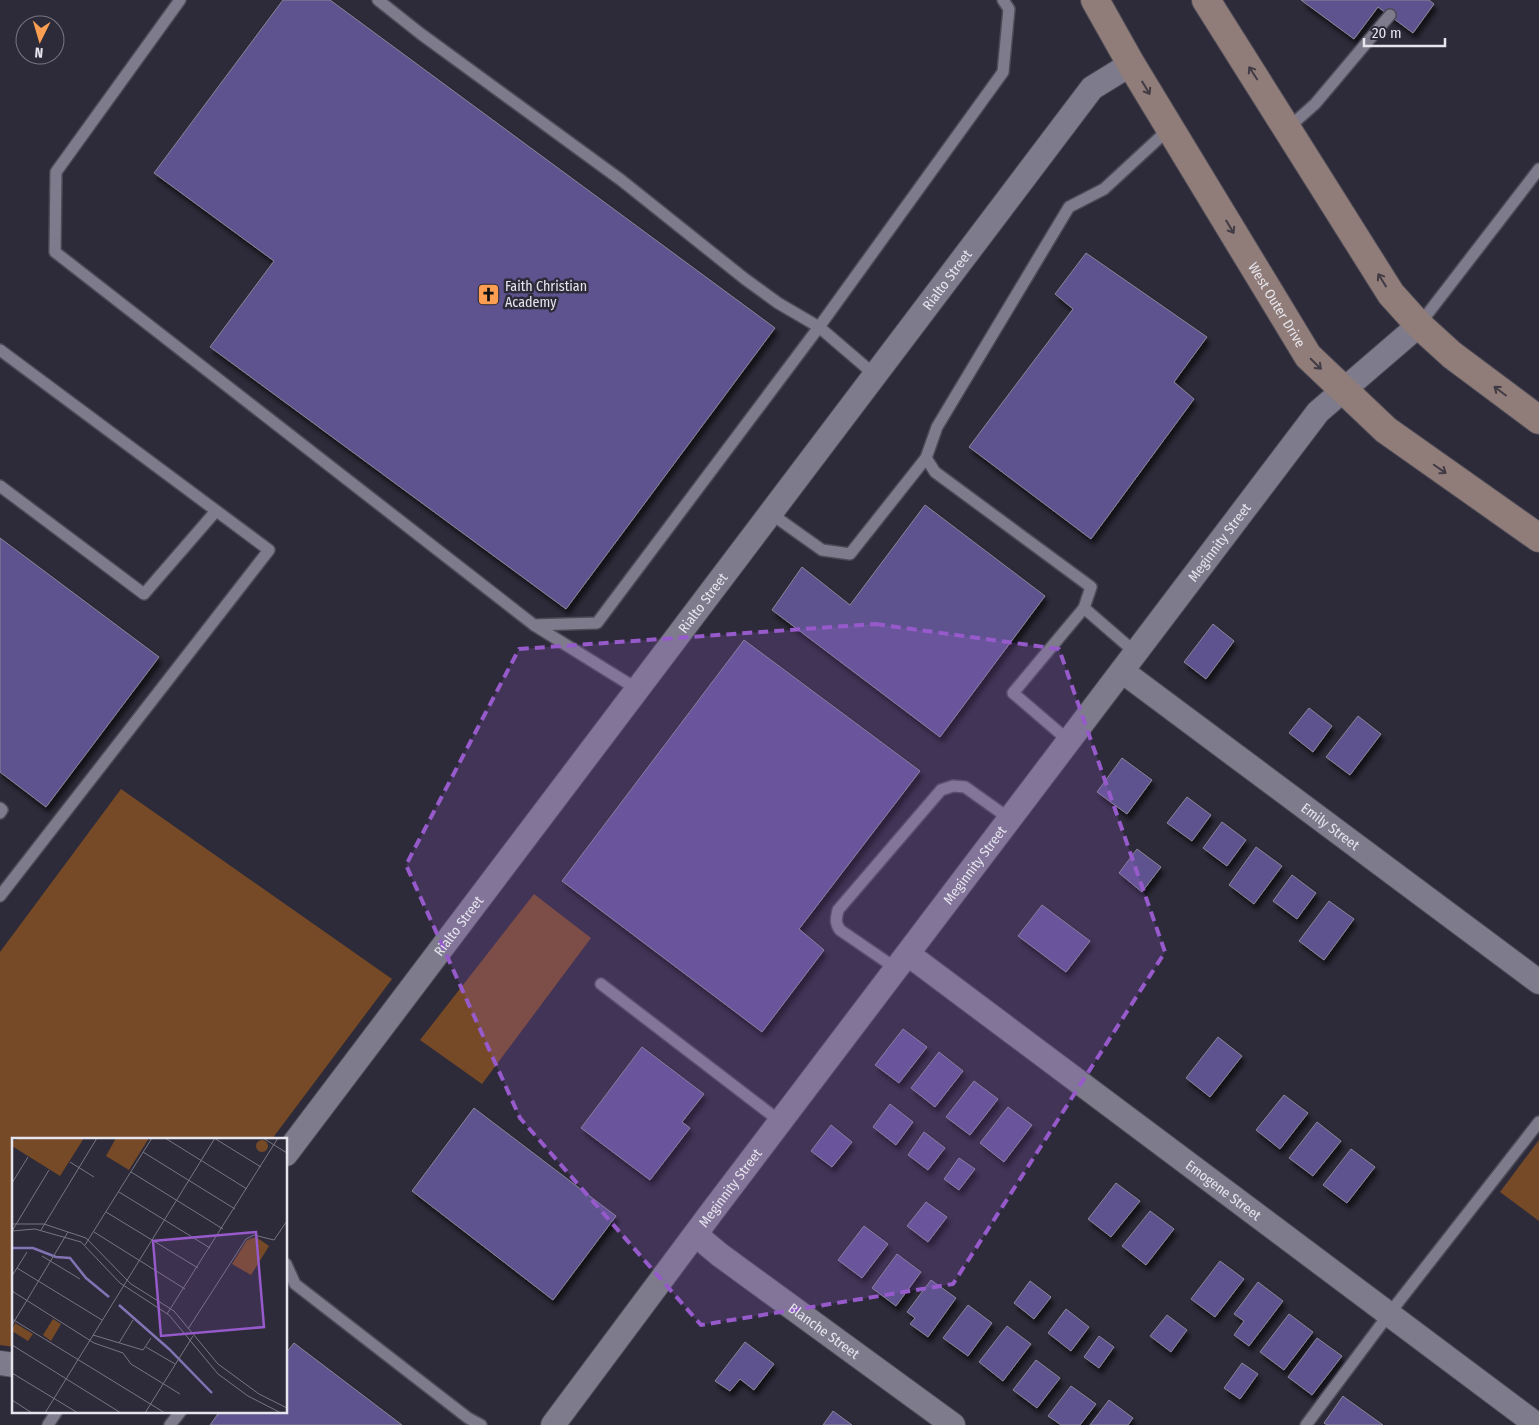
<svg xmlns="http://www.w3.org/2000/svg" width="1539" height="1425" font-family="'Fira Sans Condensed',sans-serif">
<defs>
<filter id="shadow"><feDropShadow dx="3" dy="5.5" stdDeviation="2.5" flood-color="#0009"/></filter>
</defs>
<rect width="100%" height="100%" fill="#2d2b39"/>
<g fill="#774a27">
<polygon points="121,789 392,979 272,1139 14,1139 14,1347 0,1345 0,952"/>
<polygon points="534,894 591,938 482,1084 420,1040"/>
<polygon points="1539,1140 1539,1221 1500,1192"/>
</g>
<g fill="#5f528f" stroke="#888696" filter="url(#shadow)">
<polygon points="283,0 330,0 775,328 566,609 210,347 274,261 154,173"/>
<polygon points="1301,0 1429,0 1434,4 1413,33 1378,7 1354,39"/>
<polygon points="1086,253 1207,337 1174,382 1194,399 1091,539 969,447 1073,309 1055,294"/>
<polygon points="925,505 1045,596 940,737 772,610 802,567 850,605"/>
<polygon points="0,538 159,657 46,807 0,772"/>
<polygon points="1213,624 1234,641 1206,679 1184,662"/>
<polygon points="744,640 920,771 799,929 824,950 762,1032 562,881"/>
<polygon points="1309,708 1332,726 1313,752 1289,733"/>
<polygon points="1358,716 1381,734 1350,775 1326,757"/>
<polygon points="1122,758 1152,780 1127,814 1097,792"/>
<polygon points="1187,797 1211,815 1192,841 1167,823"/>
<polygon points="1222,822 1246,840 1227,866 1203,848"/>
<polygon points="1256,847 1282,866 1254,904 1229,885"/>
<polygon points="1137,849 1161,867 1142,892 1119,873"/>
<polygon points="1292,875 1316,893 1297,919 1273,901"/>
<polygon points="1329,901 1354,919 1324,960 1299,941"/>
<polygon points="1042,905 1090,941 1066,972 1018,936"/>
<polygon points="903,1029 927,1047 899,1083 875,1065"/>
<polygon points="1218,1037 1242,1056 1210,1097 1186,1078"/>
<polygon points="642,1047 704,1094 682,1122 690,1128 650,1180 581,1128"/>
<polygon points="939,1052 963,1071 935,1107 911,1088"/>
<polygon points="974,1081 998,1099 970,1135 946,1117"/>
<polygon points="1284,1095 1308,1113 1280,1149 1256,1130"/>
<polygon points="890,1104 913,1122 896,1145 873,1127"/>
<polygon points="1008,1107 1032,1125 1004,1162 980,1143"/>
<polygon points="474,1108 616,1216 553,1300 412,1191"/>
<polygon points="1317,1122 1341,1141 1313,1176 1289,1158"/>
<polygon points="831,1125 852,1142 832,1167 811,1151"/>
<polygon points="924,1132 945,1148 928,1170 908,1155"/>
<polygon points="1351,1149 1375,1167 1347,1203 1323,1185"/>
<polygon points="959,1158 975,1169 959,1190 944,1179"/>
<polygon points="1116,1183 1140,1201 1111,1237 1088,1219"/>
<polygon points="926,1202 947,1217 928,1242 907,1226"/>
<polygon points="1150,1211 1174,1229 1146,1265 1122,1246"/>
<polygon points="864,1226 888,1244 862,1278 838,1260"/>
<polygon points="897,1254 921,1272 896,1306 872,1288"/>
<polygon points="1220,1261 1244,1279 1215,1317 1191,1299"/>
<polygon points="931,1280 956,1298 928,1337 910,1324 915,1318 907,1312"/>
<polygon points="1030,1281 1051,1297 1034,1319 1014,1303"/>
<polygon points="1258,1282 1283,1301 1249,1346 1234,1335 1244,1321 1234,1314"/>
<polygon points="968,1305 992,1323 968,1356 943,1338"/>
<polygon points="1066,1309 1089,1327 1071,1351 1048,1333"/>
<polygon points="1289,1314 1313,1332 1284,1370 1260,1352"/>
<polygon points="1167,1315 1187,1330 1171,1352 1150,1336"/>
<polygon points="1007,1326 1031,1344 1003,1381 979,1362"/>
<polygon points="1099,1336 1114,1347 1099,1368 1084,1357"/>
<polygon points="1317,1338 1342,1356 1312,1395 1288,1377"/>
<polygon points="745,1342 774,1364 754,1390 740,1379 730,1391 715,1381"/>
<polygon points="294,1343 402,1425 210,1425 220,1411 286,1411 286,1353"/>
<polygon points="1036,1360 1060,1378 1037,1408 1013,1390"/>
<polygon points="1242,1363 1258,1374 1240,1399 1224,1388"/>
<polygon points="1071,1386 1096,1404 1080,1425 1061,1425 1048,1416"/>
<polygon points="1343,1396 1344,1397 1383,1425 1327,1425 1324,1423"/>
<polygon points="1109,1400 1133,1418 1128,1425 1090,1425"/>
<polygon points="833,1411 852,1425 823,1425"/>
</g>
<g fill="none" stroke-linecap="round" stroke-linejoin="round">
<defs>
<g id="service">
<polyline points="180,0 56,172 55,252 534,625 597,623 819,327 875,375"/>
<polyline points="378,0 421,34 621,180 745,279 778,303 819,327 1003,72 1009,9 1003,0"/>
<polyline points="1288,128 1315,104 1390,15"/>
<polyline points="1419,325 1539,169"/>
<polyline points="0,350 269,550 0,896"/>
<polyline points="926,458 935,472 1091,587 1084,608 1013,693 1069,741"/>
<polyline points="0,486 144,594 216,511"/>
<polyline points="770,513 822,550 850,554 926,458 937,427 1069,207 1104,189 1170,128"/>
<polyline points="1084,608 1136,653"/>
<polyline points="534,625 637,689"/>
<polyline points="0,808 2,810 0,813"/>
<path d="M897,969l-57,-39c-5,-7 -4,-11 -2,-20l103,-120 12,-4 12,1 45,32"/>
<polyline points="601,984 781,1122"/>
<polyline points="286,1264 295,1284 468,1418 481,1425"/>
<polyline points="48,1425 57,1411"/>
<polyline points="170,1425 181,1411"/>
<polyline points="1306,1425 1389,1314 1539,1122"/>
</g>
<g id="minor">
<path id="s1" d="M1122,671l417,311"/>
<path id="s2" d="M908,954l629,471"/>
<path id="s3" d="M286,1154l806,-1066 39,-24"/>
<path id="s4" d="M696,1235l24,20 233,170"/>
<polyline points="0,1363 14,1365"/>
<path id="s5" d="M553,1425l158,-212 607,-801 101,-87"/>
</g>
<g id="secondary">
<path id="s6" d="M1095,0l36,64 177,292 78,74 153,108"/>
<polyline points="1206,0 1391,294 1419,325 1452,355 1539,420"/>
</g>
</defs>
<use href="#service" stroke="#4c4a56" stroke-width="14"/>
<use href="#minor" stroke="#4c4a56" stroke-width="26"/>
<use href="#secondary" stroke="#4c4a56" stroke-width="30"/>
<use href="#service" stroke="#7e7c8c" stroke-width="11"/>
<use href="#minor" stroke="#7e7c8c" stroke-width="24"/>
<use href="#secondary" stroke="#907c78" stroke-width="28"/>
</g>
<defs><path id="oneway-shaft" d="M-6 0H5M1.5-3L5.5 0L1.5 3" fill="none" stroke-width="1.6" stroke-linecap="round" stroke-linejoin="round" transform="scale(1.25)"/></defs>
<g stroke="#413b46">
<use href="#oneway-shaft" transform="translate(1253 73) rotate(-123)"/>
<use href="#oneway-shaft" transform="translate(1146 88) rotate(59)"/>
<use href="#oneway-shaft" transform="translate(1230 227) rotate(59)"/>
<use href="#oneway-shaft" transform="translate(1382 280) rotate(-122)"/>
<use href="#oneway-shaft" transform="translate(1316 364) rotate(45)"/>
<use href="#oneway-shaft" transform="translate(1500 391) rotate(-143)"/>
<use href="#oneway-shaft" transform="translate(1440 469) rotate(35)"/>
</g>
<path fill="#965acb" fill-opacity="0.2" stroke="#965acb" stroke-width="4" stroke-dasharray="10 6" stroke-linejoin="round" d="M875,624l184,25 106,303 -212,332 -252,41 -181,-207 -114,-253 113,-216z"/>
<defs>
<symbol id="church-square" viewBox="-11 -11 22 22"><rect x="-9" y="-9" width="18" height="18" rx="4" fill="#fc9e52" stroke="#2d2b39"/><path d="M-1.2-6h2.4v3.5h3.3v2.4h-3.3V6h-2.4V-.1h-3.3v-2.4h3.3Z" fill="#111"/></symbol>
</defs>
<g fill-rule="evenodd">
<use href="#church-square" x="476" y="282" width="25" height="25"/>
</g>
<g text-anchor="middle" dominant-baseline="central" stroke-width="5" stroke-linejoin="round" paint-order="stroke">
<g font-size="14" fill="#e6e5ee" stroke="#2d2b39">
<text stroke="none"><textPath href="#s3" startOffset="1096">Rialto Street</textPath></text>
<text stroke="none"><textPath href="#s6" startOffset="355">West Outer Drive</textPath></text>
<text stroke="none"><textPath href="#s5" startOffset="1106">Meginnity Street</textPath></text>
<text stroke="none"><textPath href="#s3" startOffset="691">Rialto Street</textPath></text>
<text stroke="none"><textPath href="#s1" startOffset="260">Emily Street</textPath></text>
<text stroke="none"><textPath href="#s5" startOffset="701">Meginnity Street</textPath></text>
<text stroke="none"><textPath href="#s3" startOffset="286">Rialto Street</textPath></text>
<text stroke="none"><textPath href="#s5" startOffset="296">Meginnity Street</textPath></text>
<text stroke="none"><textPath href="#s2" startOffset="394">Emogene Street</textPath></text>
<text stroke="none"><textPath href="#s4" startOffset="160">Blanche Street</textPath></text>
</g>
<g font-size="14" fill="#e6e5ee" stroke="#2d2b39" text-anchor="start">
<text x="505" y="286">Faith Christian<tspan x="505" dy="16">Academy</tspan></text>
</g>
</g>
<g transform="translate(12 1138)">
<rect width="275" height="275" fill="#2d2b39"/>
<path d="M9,0h63l-24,38 -48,-30v-5zM104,0h33l-20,32 -23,-14zM244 8a6 6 0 1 1 12 0a6 6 0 1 1-12 0ZM244,99l13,9 -18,29 -19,-11 15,-24zM41,181l8,5 -10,17 -8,-6zM3,185l18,11 -5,7 -16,-10z" fill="#774a27"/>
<path fill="none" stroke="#8173b4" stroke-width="2.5" d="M0,110h21l23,9 14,1 16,20 23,19M107,167l50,44 43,44"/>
<path fill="none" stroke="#777581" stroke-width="1" d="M153,0l82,51M202,0l47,29M251,0l24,15M131,14l92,57M58,24l24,15M119,34l92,57M0,45l16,-26M107,54l91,56M94,74l92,56M0,86h32l42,14 45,46 43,27 44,53 41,30 28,14M29,92l56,-92M0,93l37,-61M0,93l23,-2 46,13 39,41 49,32 49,59 30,22 33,17M82,94l91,57M73,107l67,-107M30,118l38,23M5,130l85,52M0,138l15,-24M0,153l82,52 29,10 8,11 49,30M155,176l111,-176M0,181l153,94M0,187l56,-93M176,191l58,-90 8,-4 20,5 13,-19M81,197l50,15 8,-12M107,205l14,-23M0,207l109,68M134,209l29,17M0,235l66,40M0,262l20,13M33,275l170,-275M133,275l48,-77"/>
<path fill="#965acb" fill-opacity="0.15" stroke="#965acb" stroke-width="2.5" d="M244,94l8,95 -103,9 -8,-95z"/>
<rect width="275" height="275" fill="none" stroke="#e6e5ee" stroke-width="2.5"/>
</g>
<g transform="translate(40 40) rotate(185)"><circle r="24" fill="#2d2b39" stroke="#777581"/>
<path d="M0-4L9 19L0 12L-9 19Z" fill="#fc9e52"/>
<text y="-8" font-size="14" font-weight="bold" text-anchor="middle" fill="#e6e5ee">N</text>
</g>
<path d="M1364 38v8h81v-8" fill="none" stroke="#e6e5ee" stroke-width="2.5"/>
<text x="1372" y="38" font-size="15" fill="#e6e5ee" stroke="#2d2b39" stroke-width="4" paint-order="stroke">20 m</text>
</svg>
